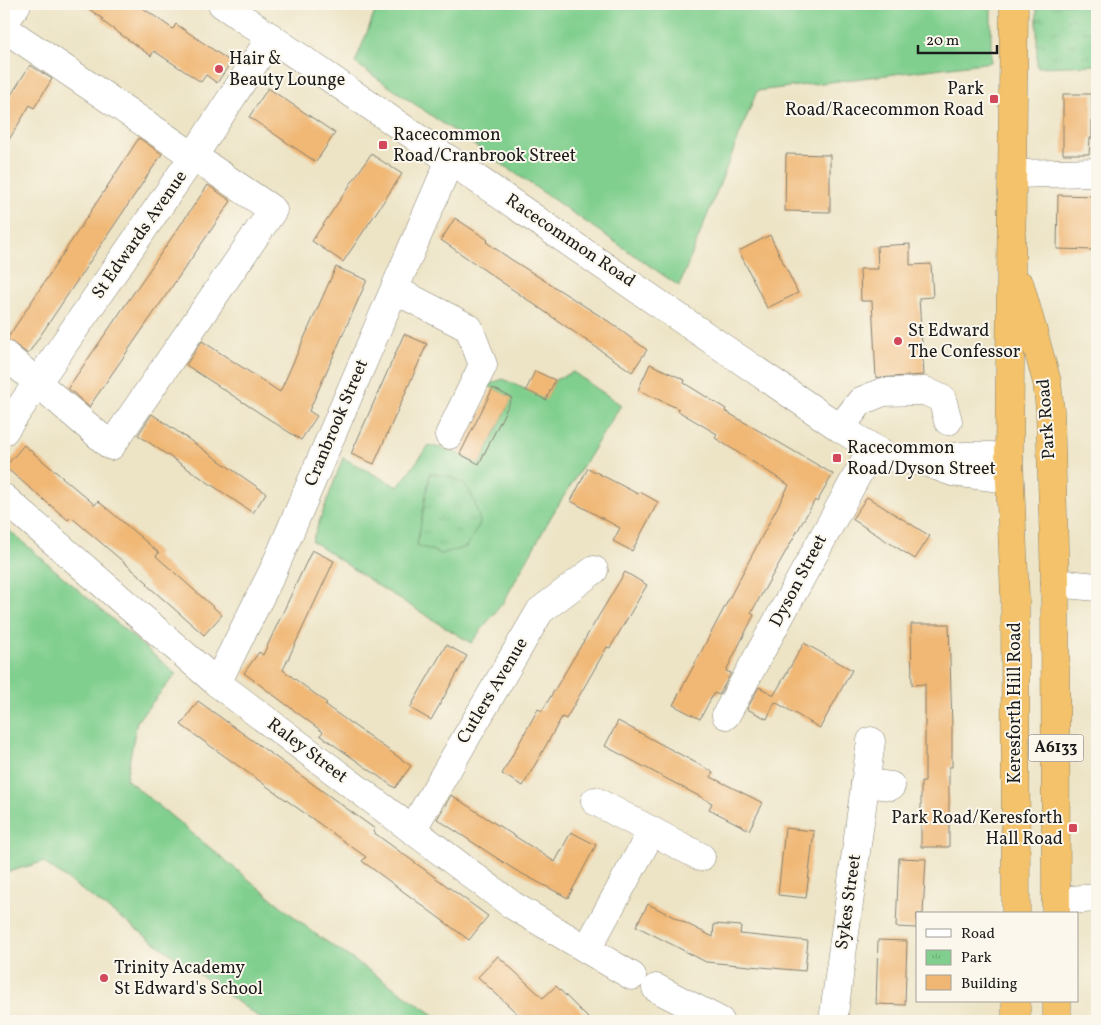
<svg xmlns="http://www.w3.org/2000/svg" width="1101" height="1025" font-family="Vollkorn,serif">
<defs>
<pattern id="park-tufts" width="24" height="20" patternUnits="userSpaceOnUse" patternTransform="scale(1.25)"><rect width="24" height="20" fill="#80cf8e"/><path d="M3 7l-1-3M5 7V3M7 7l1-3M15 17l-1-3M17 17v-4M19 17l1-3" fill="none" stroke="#6eb17a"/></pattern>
</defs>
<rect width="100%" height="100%" fill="#fbf7ec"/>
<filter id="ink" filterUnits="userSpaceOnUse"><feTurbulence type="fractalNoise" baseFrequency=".02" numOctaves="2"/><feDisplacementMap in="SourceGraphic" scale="10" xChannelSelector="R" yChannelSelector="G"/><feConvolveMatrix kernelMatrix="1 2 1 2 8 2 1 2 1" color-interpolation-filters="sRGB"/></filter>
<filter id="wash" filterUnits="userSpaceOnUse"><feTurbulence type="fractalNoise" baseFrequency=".0096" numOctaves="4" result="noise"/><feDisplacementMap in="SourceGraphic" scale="20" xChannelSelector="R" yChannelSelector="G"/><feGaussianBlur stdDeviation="1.12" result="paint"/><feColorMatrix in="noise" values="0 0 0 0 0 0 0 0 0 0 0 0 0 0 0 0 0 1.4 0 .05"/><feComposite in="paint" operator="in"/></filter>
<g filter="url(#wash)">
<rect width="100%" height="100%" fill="#ede4c6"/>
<g fill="#80cf8e" stroke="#4e7655">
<polygon points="378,4 991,4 991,62 757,91 679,286 355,63"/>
<polygon points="573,372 621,405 552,515 504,601 471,643 380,587 312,541 343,458 398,487 429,445 455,452 480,464 512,398 489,386 489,384 503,379 546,399 555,380"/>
<polygon points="4,526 176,674 137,721 126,779 314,933 443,1021 264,1021 43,862 4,873"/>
</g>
<g fill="url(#park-tufts)" stroke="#4e7655">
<polygon points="1037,4 1097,4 1097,65 1037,67"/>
<path d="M430,473c39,6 41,13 50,50l-14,24 -25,7 -24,-9z"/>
</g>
<g id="blocks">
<g fill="#f0b774">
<polygon points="82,4 137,4 173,29 176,24 231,62 217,83 206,75 201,82 154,51 151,56 102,21 103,19"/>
<polygon points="30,65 52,79 34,108 30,105 4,148 4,106"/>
<polygon points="268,88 335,133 316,162 249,117"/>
<polygon points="1063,94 1092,94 1092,138 1090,138 1089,154 1063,154"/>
<polygon points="139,138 162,154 28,354 7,339"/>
<polygon points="371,154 402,174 343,262 312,241"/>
<polygon points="786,154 830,155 830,212 785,211"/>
<polygon points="208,185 231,201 89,407 68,388"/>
<polygon points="1058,195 1097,196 1096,250 1057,249"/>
<polygon points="455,218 488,240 486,242 509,258 608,321 647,350 632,372 441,240"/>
<polygon points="770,235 798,293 767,308 739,251"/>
<polygon points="910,244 910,265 931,264 933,297 919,298 924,375 876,378 872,301 861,301 860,269 878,269 877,246"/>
<polygon points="336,267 367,280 309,411 317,416 301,440 186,365 202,341 280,392"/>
<polygon points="404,334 427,344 374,464 351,454"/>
<polygon points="650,364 685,380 684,383 726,409 725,411 833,474 817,502 815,500 751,613 754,615 726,671 731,673 719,695 714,693 700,719 673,705 789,485 715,438 717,434 678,411 679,409 638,390"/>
<polygon points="535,371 555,380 546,400 526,390"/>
<polygon points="493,388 512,398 479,464 460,454"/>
<polygon points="152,414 266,493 253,513 138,435"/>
<polygon points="24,445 95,505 98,501 144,540 159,553 156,556 222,615 204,635 147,585 148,583 71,517 68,520 5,467"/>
<polygon points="588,468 638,494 640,492 658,502 632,551 613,541 620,528 571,501"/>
<polygon points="867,497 930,536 915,559 852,519"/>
<polygon points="312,550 334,561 283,670 327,703 325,705 411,766 395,788 320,735 323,732 244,673 259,652 263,655"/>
<polygon points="625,572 647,585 610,648 607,647 566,719 562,717 523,786 502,774 538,709 542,711"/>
<polygon points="911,624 949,624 952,728 952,767 949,767 949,847 921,847 921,782 925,782 925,684 912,685"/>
<polygon points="804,643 852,670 820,728 775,702 767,719 747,709 759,687 774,695"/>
<polygon points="446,645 467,656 431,720 410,708"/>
<polygon points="198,701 375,829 373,832 488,916 469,940 362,861 366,857 181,725"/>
<polygon points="618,721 713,772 711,777 763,803 749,830 709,809 712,803 605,746"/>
<polygon points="451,795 555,862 571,832 596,845 568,898 515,870 437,819"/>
<polygon points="785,828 814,831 806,898 778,895"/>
<polygon points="899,858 926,859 923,914 917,914 917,928 896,927"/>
<polygon points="648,904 713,937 714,924 741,926 740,934 808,941 805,971 706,962 636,926"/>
<polygon points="878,940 907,941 905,1005 876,1004"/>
<polygon points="498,956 543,998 556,986 591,1021 520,1021 523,1019 478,977"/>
</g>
</g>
</g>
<g filter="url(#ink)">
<use href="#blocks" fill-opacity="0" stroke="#848071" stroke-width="1"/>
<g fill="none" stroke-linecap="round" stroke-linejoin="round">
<defs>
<g id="minor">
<polyline points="222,4 840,428 887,457 925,462 953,472 1009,479"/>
<polyline points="4,23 17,4"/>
<polyline points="4,28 273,210 111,446 4,354"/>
<polyline points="1013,174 1097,172"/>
<polyline points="395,290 469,328 483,365 449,435"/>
<polyline points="840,428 861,401 883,392 925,391 942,399 948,421"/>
<polyline points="4,431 193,157 271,37"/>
<path d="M926,461c29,-5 53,-8 83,-3"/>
<polyline points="4,498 217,683 512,905 632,976"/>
<polyline points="1055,583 1097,587"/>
<polyline points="217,683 273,571 450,160"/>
<polyline points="726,715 872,448"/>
<polyline points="865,783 891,786"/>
<polyline points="595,801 701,857"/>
<polyline points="412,830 540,611 594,570"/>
<polyline points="1056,901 1097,898"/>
<polyline points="587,949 652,831"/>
<polyline points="656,988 720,1021"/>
<polyline points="833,1021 871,741"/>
</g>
<g id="highway">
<polyline points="1014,4 1009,458 1015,598 1016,914"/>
<polyline points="1020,285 1047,382 1050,410 1055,583 1056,914"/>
<polyline points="1016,1001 1016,1021"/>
<polyline points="1057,1001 1057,1021"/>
</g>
</defs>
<use href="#minor" stroke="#848071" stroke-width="29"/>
<use href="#highway" stroke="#848071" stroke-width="29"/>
<use href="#minor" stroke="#fff" stroke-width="28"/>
<use href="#highway" stroke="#f4c26a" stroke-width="28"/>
</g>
</g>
<g fill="#d1495b" stroke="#fbf7ec" stroke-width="2">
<circle cx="219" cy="69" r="5"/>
<rect x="989" y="94" width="10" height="10" rx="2.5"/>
<rect x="378" y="140" width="10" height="10" rx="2.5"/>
<circle cx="898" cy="341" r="5"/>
<rect x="832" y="453" width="10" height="10" rx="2.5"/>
<rect x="1068" y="823" width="10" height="10" rx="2.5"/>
<circle cx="104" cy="978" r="5"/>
</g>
<g text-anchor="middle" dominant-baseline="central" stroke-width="4" stroke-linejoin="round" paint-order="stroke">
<rect fill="#fbf7ec" stroke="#5f5e5a" stroke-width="1" x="1028.5" y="734.5" width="55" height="27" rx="4"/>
<g font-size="16" font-weight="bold" fill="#1c1c1c">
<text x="1056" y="748">A6133</text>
</g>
<g font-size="18" fill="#1c1c1c" stroke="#fbf7ec" text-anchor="start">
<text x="229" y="59">Hair &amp;<tspan x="229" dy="21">Beauty Lounge</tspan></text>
<text x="984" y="89" text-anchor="end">Park<tspan x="984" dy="21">Road/Racecommon Road</tspan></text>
<text x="393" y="135">Racecommon<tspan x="393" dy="21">Road/Cranbrook Street</tspan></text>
<text x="908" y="331">St Edward<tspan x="908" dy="21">The Confessor</tspan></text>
<text x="847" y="448">Racecommon<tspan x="847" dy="21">Road/Dyson Street</tspan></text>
<text x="1063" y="818" text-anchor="end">Park Road/Keresforth<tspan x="1063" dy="21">Hall Road</tspan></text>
<text x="114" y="968">Trinity Academy<tspan x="114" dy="21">St Edward's School</tspan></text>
</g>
<g font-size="18" fill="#1c1c1c" stroke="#fbf7ec">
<text transform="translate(140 235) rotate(-55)">St Edwards Avenue</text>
<text transform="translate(570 241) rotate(34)">Racecommon Road</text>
<text transform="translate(1047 419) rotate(-94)">Park Road</text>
<text transform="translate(337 423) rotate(-67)">Cranbrook Street</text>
<text transform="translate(799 581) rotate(-62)">Dyson Street</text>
<text transform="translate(493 691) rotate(-59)">Cutlers Avenue</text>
<text transform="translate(1015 703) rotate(-90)">Keresforth Hill Road</text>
<text transform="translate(307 751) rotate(37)">Raley Street</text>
<text transform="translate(849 902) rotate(-82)">Sykes Street</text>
</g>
</g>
<rect width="1101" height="1025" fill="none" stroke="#fbf7ec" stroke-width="20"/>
<rect x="916" y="912" width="162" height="90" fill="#fbf7ec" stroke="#a29f99"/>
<rect x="926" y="929" width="25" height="8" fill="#ffffff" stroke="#a29f99"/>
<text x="961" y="938" font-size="15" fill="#1c1c1c">Road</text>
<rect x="926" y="950" width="25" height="15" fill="url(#park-tufts)" stroke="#a29f99"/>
<text x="961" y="962" font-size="15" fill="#1c1c1c">Park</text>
<rect x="926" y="975" width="25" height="15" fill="#f0b774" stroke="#a29f99"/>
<text x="961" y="988" font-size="15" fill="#1c1c1c">Building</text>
<path d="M918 45v8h79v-8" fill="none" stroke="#1c1c1c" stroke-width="2.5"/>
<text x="926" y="45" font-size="15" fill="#1c1c1c" stroke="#fbf7ec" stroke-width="4" paint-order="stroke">20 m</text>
</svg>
